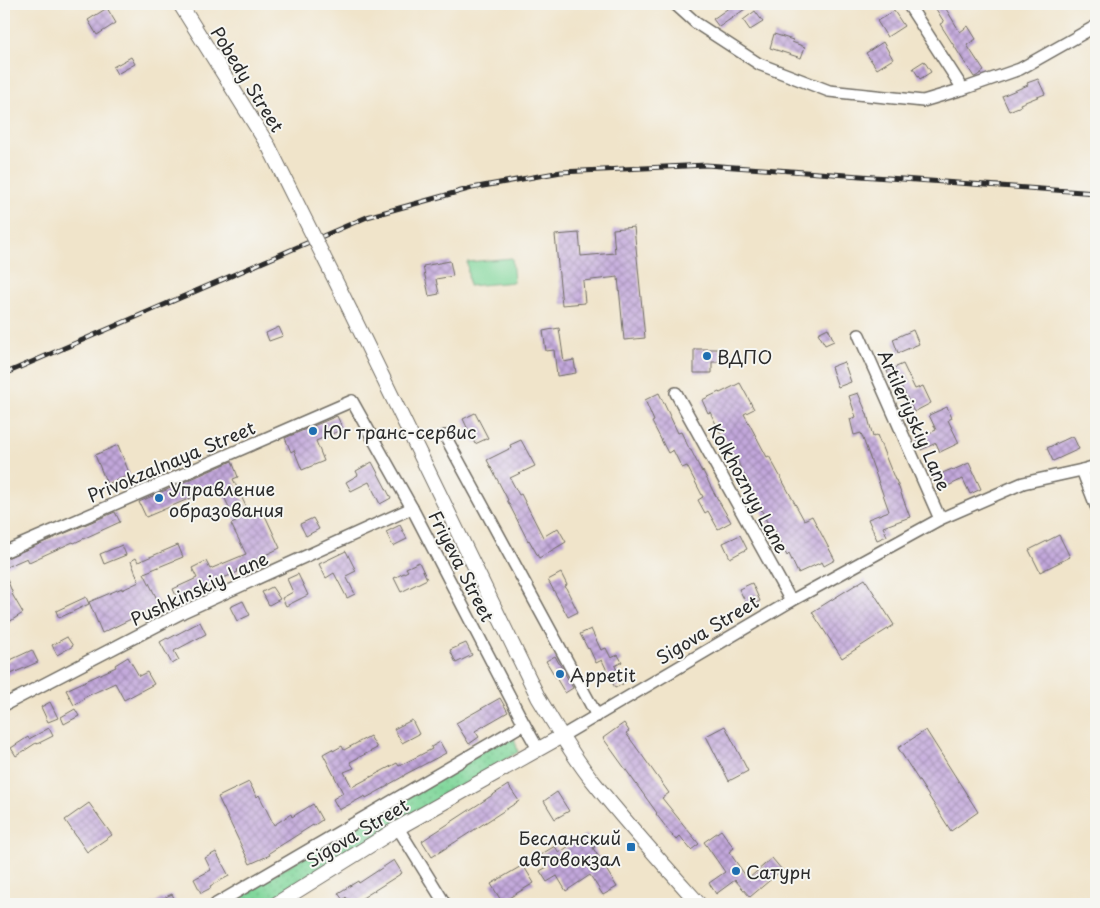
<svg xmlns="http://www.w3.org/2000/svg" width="1100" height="908" font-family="'Playpen Sans',sans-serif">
<defs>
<pattern id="grass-dots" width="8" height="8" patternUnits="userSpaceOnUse" patternTransform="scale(1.25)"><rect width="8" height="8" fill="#81d79b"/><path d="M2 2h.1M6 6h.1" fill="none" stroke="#70b986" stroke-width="1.8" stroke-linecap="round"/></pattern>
<pattern id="building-cross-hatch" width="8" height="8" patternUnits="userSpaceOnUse" patternTransform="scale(1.25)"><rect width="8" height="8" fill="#c2a7db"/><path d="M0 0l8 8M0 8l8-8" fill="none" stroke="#9e88b2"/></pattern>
</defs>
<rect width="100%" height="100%" fill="#f6f6f2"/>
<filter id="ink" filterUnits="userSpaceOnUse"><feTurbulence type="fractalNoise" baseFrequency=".02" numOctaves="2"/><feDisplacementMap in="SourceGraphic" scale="10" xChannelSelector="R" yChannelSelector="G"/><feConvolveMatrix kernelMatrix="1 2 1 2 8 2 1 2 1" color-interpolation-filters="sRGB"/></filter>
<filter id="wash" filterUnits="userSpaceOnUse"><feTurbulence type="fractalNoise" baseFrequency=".0096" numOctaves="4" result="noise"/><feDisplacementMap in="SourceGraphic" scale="20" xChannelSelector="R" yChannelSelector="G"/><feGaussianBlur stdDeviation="1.12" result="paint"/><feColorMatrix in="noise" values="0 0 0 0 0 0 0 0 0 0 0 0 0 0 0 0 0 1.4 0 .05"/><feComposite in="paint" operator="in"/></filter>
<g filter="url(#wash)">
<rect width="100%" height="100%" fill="#f0e4ca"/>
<polygon fill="url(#grass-dots)" stroke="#568163" points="513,733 518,752 268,904 224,904"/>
<polygon fill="#81d79b" stroke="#568163" points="512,258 514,282 469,286 467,262"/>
<g id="blocks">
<g fill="url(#building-cross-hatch)">
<polygon points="727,4 741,4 745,9 719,27 713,19 730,7"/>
<polygon points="943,4 960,32 968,26 976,39 967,45 984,71 975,77 974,77 940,24 944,22 936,9"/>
<polygon points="107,8 116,23 97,35 88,20"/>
<polygon points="755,11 763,22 750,30 743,20"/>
<polygon points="894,11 904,26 887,37 877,21"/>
<polygon points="774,34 793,40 792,42 805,47 801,58 770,48"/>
<polygon points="883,42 893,59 877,69 866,53"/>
<polygon points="131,57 135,64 117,74 113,67"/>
<polygon points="924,61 931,72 920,79 913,68"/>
<polygon points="1038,79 1045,94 1020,104 1021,106 1009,111 1002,96 1028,85 1027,83"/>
<polygon points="634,227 645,338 624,340 618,277 583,281 585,303 562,305 555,235 579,233 581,256 615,253 613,229"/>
<polygon points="450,261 453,276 436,279 439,294 429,296 423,266"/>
<polygon points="279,327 283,336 269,341 266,333"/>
<polygon points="559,328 564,362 574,360 576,373 557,376 554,350 546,351 543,331"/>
<polygon points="828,328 834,341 825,345 818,333"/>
<polygon points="913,330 919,344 898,353 893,339"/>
<polygon points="694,349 720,349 721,362 712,362 712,373 694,373"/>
<polygon points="844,362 851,382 838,387 831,367"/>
<polygon points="903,364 915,389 923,386 931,403 914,412 900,384 894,387 887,371"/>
<polygon points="740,383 754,409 744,414 767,457 769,456 804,520 812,516 835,560 824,566 822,562 798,573 789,554 787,556 771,523 768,524 746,477 745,477 735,456 734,456 724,436 722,436 710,412 708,413 702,400 719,392 720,393"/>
<polygon points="659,393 678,433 681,432 690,450 691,450 702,472 703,471 713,491 731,522 718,529 708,511 705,513 698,500 703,497 687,466 682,468 673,450 668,453 652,422 654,421 645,400"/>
<polygon points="858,393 867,414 873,437 877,435 895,480 896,480 910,517 883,527 887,536 877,540 868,519 889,511 861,433 854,435 850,419 856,417 849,396"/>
<polygon points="947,407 952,418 948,420 959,443 940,452 936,443 921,450 916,439 936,430 929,415"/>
<polygon points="475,413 488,438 475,444 463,419"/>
<polygon points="337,416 343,429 316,441 324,461 302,470 294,450 291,452 285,438"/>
<polygon points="1073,436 1079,449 1053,461 1047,448"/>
<polygon points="521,440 535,466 510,478 519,495 521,494 543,537 558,528 566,542 539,558 529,540 528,541 507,500 508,500 497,479 487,460 511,448 510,445"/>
<polygon points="118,445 130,475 107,484 95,455"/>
<polygon points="232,461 238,477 233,479 250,515 262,509 280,548 257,559 258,560 237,570 238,572 216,581 216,582 202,589 201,587 177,598 173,589 197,578 192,568 206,561 210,569 246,554 231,524 236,522 219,486 146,517 139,502"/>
<polygon points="372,462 391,498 380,504 369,482 351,491 346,482 358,475 356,471"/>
<polygon points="969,463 981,489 970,494 963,479 939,490 933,477 952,469 953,470"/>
<polygon points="115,512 120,522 74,543 73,542 29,562 27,558 4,568 4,559"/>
<polygon points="313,518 319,529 306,536 300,524"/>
<polygon points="400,525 407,539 393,546 386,532"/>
<polygon points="740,535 747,549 730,558 723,543"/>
<polygon points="1059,535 1070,557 1040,572 1029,550"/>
<polygon points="122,545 126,555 104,564 100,554"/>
<polygon points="178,545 183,557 144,573 160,605 102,633 89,602 122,588 122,590 139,582 131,561 136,558 138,562"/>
<polygon points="346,551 356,571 346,576 355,594 347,598 334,573 326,578 319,564"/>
<polygon points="419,562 427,579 401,592 394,578 408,571 406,568"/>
<polygon points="4,572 13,594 12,594 23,613 9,622 4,613"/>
<polygon points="561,573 567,585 565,586 578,612 568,617 548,580"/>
<polygon points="298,574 308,595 286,606 282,598 293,592 287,579"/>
<polygon points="865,579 894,625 842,658 812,612"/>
<polygon points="752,583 760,601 748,607 739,589"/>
<polygon points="272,587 280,599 269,605 262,592"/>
<polygon points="86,597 89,604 59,618 56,611"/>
<polygon points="243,601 250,615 237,621 230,607"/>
<polygon points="200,622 206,634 174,651 179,660 172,664 160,642 167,638 168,639"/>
<polygon points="591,629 601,650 606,648 611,658 618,655 622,662 615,666 623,684 615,688 602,660 596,663 589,648 588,649 580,634"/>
<polygon points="67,637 73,646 57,655 52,645"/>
<polygon points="466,643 472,655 456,663 450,650"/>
<polygon points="32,650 38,662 4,677 4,663"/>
<polygon points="555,656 573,688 565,693 546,661"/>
<polygon points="128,657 139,676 147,672 154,684 124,700 115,683 83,698 84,699 74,705 66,690 116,667 115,665"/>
<polygon points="500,698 508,712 475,731 479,737 469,744 456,723"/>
<polygon points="50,702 58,718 48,722 41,707"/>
<polygon points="75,709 79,716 64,724 61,717"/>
<polygon points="412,720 419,734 402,743 394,729"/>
<polygon points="624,723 629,731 626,733 669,793 662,798 699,844 691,850 680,836 676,840 656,814 657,813 603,738"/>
<polygon points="725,726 748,771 729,781 706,736"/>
<polygon points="49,728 53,736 37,744 36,743 16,756 11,748 28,737 29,739"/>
<polygon points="926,730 978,812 951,831 898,748"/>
<polygon points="370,736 377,748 350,762 354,768 344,772 352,787 397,763 399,766 432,749 431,747 440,742 446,753 404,775 404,776 388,785 388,786 366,798 365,796 339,810 333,799 343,793 323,754 332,749 333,751 342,746 344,750"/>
<polygon points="249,782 257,797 259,795 274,825 291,814 292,817 313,804 322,820 313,826 313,825 283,844 269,853 270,855 250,864 218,797"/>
<polygon points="508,785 519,801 432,857 422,841"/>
<polygon points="557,792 569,811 555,819 544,801"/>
<polygon points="89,803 112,835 87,852 65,820"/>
<polygon points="721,830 734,848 729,852 748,879 772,858 782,870 750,897 735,880 716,894 709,883 725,872 704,842"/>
<polygon points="586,834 595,847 593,848 617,887 603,895 590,875 566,891 557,876 547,882 540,871 547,867 540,855 555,846 559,853"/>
<polygon points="216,852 229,876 210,886 211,888 201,893 194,879 211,870 205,858"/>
<polygon points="394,860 402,873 353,904 350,904 346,897 343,900 338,893 358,881 359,883"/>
<polygon points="523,865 534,883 502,902 491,884"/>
<polygon points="172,894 177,904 151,904"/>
</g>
</g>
</g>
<g filter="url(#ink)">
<use href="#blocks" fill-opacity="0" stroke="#706c63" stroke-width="1"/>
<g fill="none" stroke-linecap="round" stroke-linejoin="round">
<defs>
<g id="minor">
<polyline points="675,4 696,23 759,64 829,91 923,101 963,89 1020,69 1096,26"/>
<polyline points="908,4 963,89"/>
<polyline points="859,335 940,519"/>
<polyline points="676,393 791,601"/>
<polyline points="445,436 597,716"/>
<polyline points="1082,470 1096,506"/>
<polyline points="4,552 352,401 412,508 524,724 538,749"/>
<polyline points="4,705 183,612 412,508"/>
<polyline points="562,736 791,601 940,519 1023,483 1082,470 1096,466"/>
<polyline points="398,828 445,904"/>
<polyline points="216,904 524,724"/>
</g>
<g id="major">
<polyline points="180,4 269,147"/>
<path d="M351,312l187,385c17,28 34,58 54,83 34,43 71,84 107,124"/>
<polyline points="276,904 398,828 562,736"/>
</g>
</defs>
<use href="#minor" stroke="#706c63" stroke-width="14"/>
<use href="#major" stroke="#706c63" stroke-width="16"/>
<use href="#minor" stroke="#fff" stroke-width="11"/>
<use href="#major" stroke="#fff" stroke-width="14"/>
<defs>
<polyline id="rail" points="4,374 367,217 472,188 561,172 706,165 1096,193"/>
</defs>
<use href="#rail" stroke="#2b2b2b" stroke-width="5"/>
<use href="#rail" stroke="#f6f6f2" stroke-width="3" stroke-dasharray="9" stroke-linecap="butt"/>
<defs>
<polyline id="major-bridge" points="269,147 351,312"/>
</defs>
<use href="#major-bridge" stroke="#706c63" stroke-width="16" stroke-linecap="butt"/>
<use href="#major-bridge" stroke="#fff" stroke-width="14"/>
</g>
</g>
<g fill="#1f6fb2" stroke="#f6f6f2" stroke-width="2">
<circle cx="707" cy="356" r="5"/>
<circle cx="313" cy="431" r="5"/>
<circle cx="159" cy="498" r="5"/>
<circle cx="560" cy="674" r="5"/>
<rect x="626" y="842" width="10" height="10" rx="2.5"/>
<circle cx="736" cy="871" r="5"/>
</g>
<g text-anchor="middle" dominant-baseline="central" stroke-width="4" stroke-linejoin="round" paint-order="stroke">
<g font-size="18" fill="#2b2b2b" stroke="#f6f6f2">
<text transform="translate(248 79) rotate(58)">Pobedy Street</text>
<text transform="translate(915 420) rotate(66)">Artileriyskiy Lane</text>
<text transform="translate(171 461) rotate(-23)">Privokzalnaya Street</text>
<text transform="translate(749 488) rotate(61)">Kolkhoznyy Lane</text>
<text transform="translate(462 566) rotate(63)">Friyeva Street</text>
<text transform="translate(199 588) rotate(-25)">Pushkinskiy Lane</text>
<text transform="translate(707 629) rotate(-31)">Sigova Street</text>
<text transform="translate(357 832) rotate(-31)">Sigova Street</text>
</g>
<g font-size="18" fill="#2b2b2b" stroke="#f6f6f2" text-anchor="start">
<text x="717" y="356">ВДПО</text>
<text x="323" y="431">Юг транс-сервис</text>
<text x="169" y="488">Управление<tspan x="169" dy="21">образования</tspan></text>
<text x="570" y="674">Appetit</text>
<text x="621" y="837" text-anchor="end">Бесланский<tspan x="621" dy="21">автовокзал</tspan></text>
<text x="746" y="871">Сатурн</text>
</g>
</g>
<rect width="1100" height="908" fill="none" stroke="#f6f6f2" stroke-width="20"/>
</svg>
